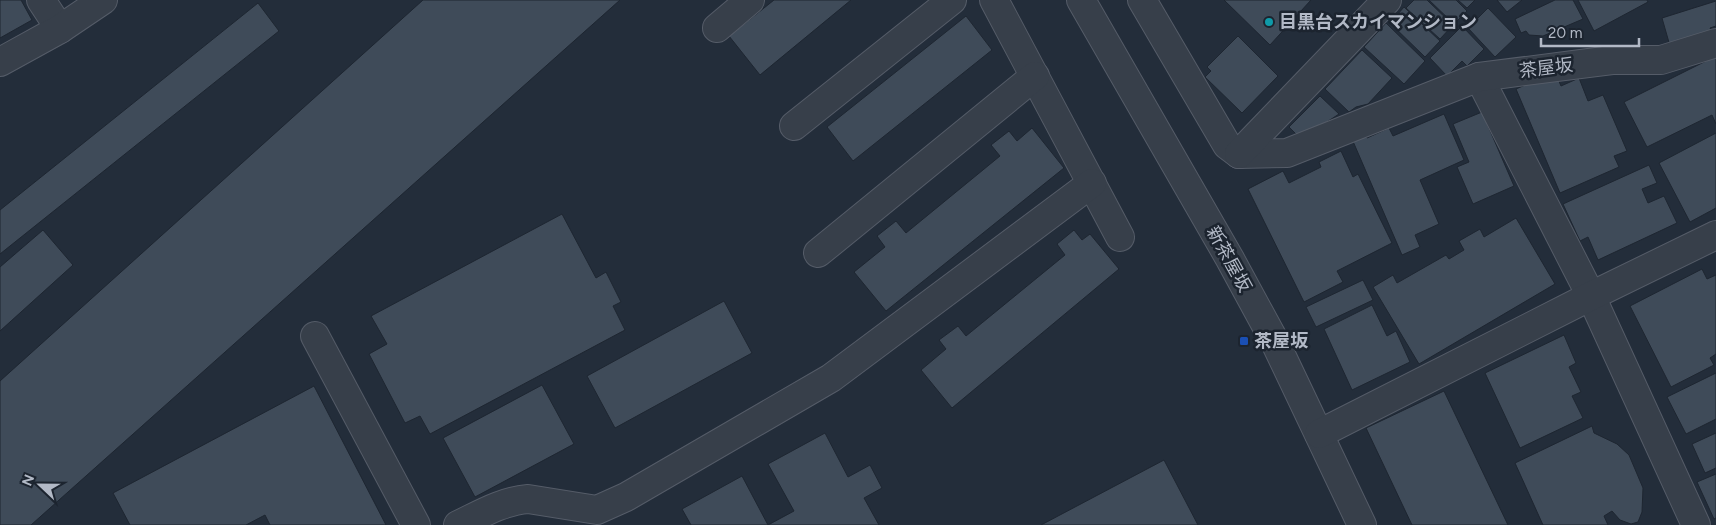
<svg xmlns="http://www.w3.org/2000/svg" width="1716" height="525" font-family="Figtree,'Noto Sans JP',sans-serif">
<rect width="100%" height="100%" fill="#232d3a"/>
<g fill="#3f4b59" stroke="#1e2631">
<polygon points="0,0 21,0 32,20 0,38"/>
<polygon points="423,0 620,0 31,525 0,525 0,381"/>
<polygon points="774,0 851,0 760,75 729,36"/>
<polygon points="1224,0 1311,0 1270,45"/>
<polygon points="1414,0 1427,0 1453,25 1440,39 1406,8"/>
<polygon points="1429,0 1456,0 1467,11 1454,24"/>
<polygon points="1458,0 1475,0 1467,8"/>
<polygon points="1497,0 1522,0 1507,12"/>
<polygon points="1555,0 1573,0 1583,19 1543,36 1529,35 1526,31 1521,33 1515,19"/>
<polygon points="1578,0 1647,0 1648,2 1594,31"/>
<polygon points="1716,1 1716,26 1710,28 1712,33 1670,46 1662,18"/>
<polygon points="258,3 279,31 0,254 0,210"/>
<polygon points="1404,7 1440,41 1425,57 1390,23"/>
<polygon points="1488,8 1516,37 1495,57 1468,28"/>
<polygon points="966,16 992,50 853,161 827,127"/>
<polygon points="1386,23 1425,61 1404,84 1364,47"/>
<polygon points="1462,26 1484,49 1467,66 1462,61 1447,76 1430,58"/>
<polygon points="1238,36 1278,76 1242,113 1205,77 1211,71 1207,67"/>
<polygon points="1362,50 1392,78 1368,104 1356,107 1349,112 1325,89"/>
<polygon points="1716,56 1716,124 1712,115 1647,147 1624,102"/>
<polygon points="1555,72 1561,86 1579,78 1588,101 1603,95 1627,151 1614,156 1619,167 1560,193 1516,89"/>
<polygon points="1320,96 1339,114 1301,139 1289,127"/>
<polygon points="1482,112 1514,186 1473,204 1457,167 1469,162 1453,124"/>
<polygon points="1444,114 1464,160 1420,180 1439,224 1415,235 1420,247 1402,255 1352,139 1366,134 1367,138 1389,128 1393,136"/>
<polygon points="1032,128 1064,168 886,311 854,272 885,247 877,236 896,221 906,233 1000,156 991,145 1009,131 1017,141"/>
<polygon points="1716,133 1716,208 1690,222 1659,163"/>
<polygon points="1341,151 1353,177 1358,174 1392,243 1337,271 1343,282 1304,302 1248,189 1283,171 1289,183 1321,167 1319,162"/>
<polygon points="1649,165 1657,183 1642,189 1648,203 1664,196 1677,223 1598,260 1588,237 1580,241 1563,204"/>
<polygon points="562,214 596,278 606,272 621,302 613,306 625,330 430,434 420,416 405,423 369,354 387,344 371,316"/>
<polygon points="1516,218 1555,284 1419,364 1373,287 1393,275 1397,283 1446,255 1449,259 1464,250 1459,241 1480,229 1484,237"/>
<polygon points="43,230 73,265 0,331 0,267"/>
<polygon points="1074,230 1082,240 1090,234 1119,269 952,408 921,370 946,349 939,340 958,326 966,336 1065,255 1057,244"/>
<polygon points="1702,269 1707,279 1716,275 1716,354 1710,358 1714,365 1671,387 1630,306"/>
<polygon points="1363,280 1373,300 1316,327 1306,307"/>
<polygon points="724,301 752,353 615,428 587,376"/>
<polygon points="1372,305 1387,336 1396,331 1410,362 1352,390 1324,329"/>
<polygon points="1564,335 1576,363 1569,367 1581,392 1572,396 1583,418 1520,448 1485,373"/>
<polygon points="1716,373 1716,419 1686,434 1667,397"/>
<polygon points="542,385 574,444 475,497 443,438"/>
<polygon points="314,386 386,525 270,525 265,515 246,525 130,525 113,493"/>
<polygon points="1444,391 1508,525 1412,525 1366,428"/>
<polygon points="1592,426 1594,433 1617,444 1629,455 1643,488 1642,512 1638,522 1631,524 1620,520 1612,511 1604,516 1608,525 1543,525 1515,463"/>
<polygon points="825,433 848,477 870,465 882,488 864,498 879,525 768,525 794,511 768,464"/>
<polygon points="1716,433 1716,468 1705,473 1692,444"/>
<polygon points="1164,460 1198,525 1041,525"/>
<polygon points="1716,474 1716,518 1714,519 1697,482"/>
<polygon points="742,476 768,525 691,525 682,509"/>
</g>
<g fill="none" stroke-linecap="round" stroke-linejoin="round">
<defs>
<g id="minor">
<polyline points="41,0 60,29"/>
<polyline points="994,0 1120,237"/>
<polyline points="1081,0 1230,259 1274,340 1362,525"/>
<polyline points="1142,0 1227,145 1239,154"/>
<polyline points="717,28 750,0"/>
<polyline points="0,62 60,29 103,0"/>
<polyline points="1479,77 1591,296 1696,525"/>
<polyline points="794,126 952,0"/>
<polyline points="1239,154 1287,153 1479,77 1612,60 1661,60 1716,43"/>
<polyline points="1239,154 1387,0"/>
<polyline points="818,253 1035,76"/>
<polyline points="315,336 416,525"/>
<polyline points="1319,434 1591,296 1716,235"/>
<path d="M458,525c23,-11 45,-24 70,-26l69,11 29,-13 205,-119 261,-195"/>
</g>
</defs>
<use href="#minor" stroke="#555c68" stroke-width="30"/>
<use href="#minor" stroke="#373f4a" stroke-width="28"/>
</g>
<circle fill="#0f9aa8" stroke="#1c242f" stroke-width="2" cx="1269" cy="22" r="5"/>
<rect fill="#1a4fb4" stroke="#1c242f" stroke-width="2" x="1239" y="336" width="10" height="10" rx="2.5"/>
<g text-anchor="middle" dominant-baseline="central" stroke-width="5" stroke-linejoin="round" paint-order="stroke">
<g font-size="18" font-weight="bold" fill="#b2b9c6" stroke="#1c242f" text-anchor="start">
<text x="1279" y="22">目黒台スカイマンション</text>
<text x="1254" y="341">茶屋坂</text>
</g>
<g font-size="18" fill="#b2b9c6" stroke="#1c242f">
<text transform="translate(1546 68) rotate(-7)">茶屋坂</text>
<text transform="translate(1229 259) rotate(61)">新茶屋坂</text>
</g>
</g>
<g transform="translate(40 485) rotate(292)" stroke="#1c242f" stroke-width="4" paint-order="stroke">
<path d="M0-4L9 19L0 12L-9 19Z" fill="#b2b9c6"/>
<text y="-8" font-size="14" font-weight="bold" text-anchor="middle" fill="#b2b9c6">N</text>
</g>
<path d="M1541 38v8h98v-8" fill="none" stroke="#b2b9c6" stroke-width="2.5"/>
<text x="1548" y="38" font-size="15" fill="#b2b9c6" stroke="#1c242f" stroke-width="4" paint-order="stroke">20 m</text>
</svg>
